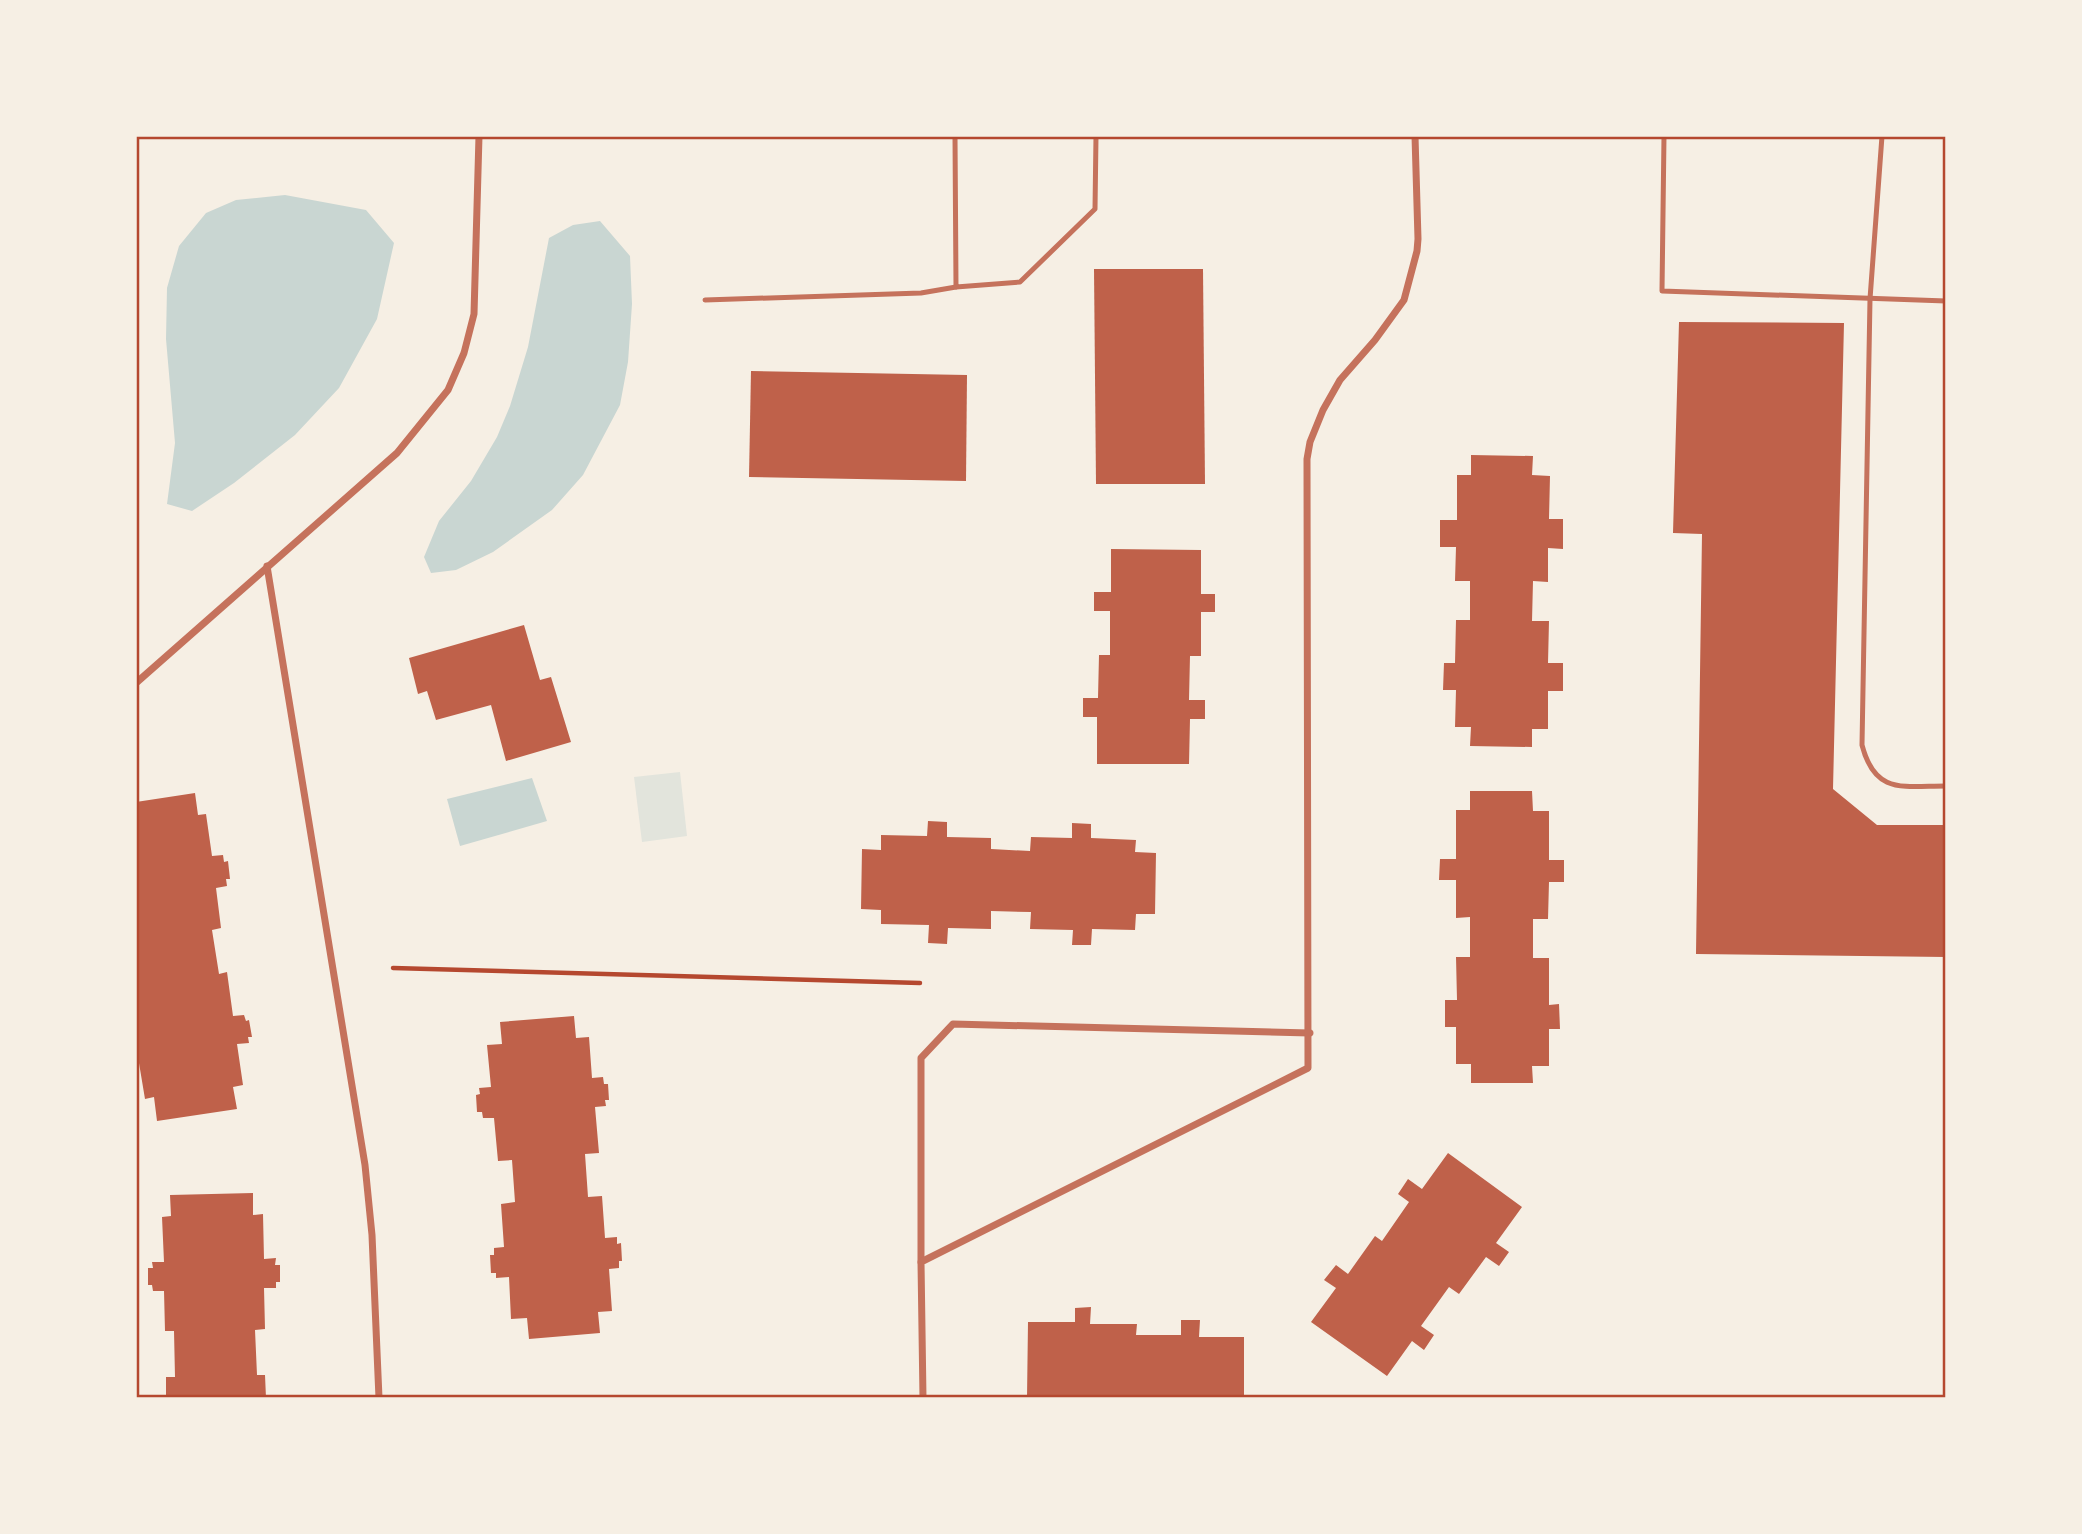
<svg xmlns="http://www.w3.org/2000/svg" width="2082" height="1534" font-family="'Nunito Sans',sans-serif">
<rect width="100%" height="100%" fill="#f6efe4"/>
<polygon fill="#e2e4dc" points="680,772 687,836 642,842 634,777"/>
<g fill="#c9d6d2">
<polygon points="285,195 366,210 394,243 377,319 339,388 295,435 234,483 192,511 167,504 175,443 166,339 167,288 179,246 206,213 236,200"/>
<polygon points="600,221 630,256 632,304 628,362 620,405 583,475 552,510 493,552 456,570 431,573 424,557 439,521 471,481 497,437 510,406 528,347 549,238 573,225"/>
<polygon points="532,778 547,821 460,846 447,799"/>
</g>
<g fill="#bf614a">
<polygon points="1094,269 1203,269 1205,484 1096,484"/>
<polygon points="1679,322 1844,323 1833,789 1877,825 1946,825 1946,957 1696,954 1702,534 1673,533"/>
<polygon points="751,371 967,375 966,481 749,477"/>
<polygon points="1471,455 1533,456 1532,475 1550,476 1549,519 1563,519 1563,549 1548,548 1548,582 1533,581 1532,621 1549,621 1548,663 1563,663 1563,691 1548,691 1548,729 1532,729 1532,747 1470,746 1471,727 1455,727 1456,690 1443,690 1444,663 1455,663 1456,620 1470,620 1470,581 1455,581 1456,547 1440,547 1440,520 1457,520 1457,475 1471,475"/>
<polygon points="1111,549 1201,550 1201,594 1215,594 1215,612 1201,612 1201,656 1190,656 1189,700 1205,700 1205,719 1190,719 1189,764 1097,764 1097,717 1083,717 1083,698 1098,698 1099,655 1110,655 1110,611 1094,611 1094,592 1111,592"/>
<polygon points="524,625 540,680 551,677 571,742 506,761 491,705 436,720 427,691 418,694 409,658"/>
<polygon points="1470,791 1532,791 1533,811 1549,811 1549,860 1564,860 1564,882 1549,882 1548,919 1533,919 1533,958 1549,958 1549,1005 1559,1004 1560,1029 1549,1029 1549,1066 1532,1066 1533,1083 1471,1083 1471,1064 1456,1064 1456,1027 1445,1027 1445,1000 1457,1000 1456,957 1470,957 1470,917 1456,918 1456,880 1439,880 1440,859 1456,859 1456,810 1470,810"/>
<polygon points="195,793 198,815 206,814 212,856 223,855 224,862 228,861 230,879 226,879 227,886 216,888 221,928 212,930 219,974 227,972 233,1016 244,1015 246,1021 249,1020 252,1037 248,1037 249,1043 237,1044 243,1085 233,1087 237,1109 157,1121 154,1097 145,1099 138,1057 136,1057 136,802"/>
<polygon points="928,821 947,822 947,837 991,838 991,849 1030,851 1031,837 1072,838 1072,823 1091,824 1091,838 1136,840 1135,852 1156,853 1155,914 1136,914 1135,930 1092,929 1091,945 1072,945 1073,930 1030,929 1031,912 991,911 991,929 948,928 947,944 928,943 929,925 881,924 881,910 861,909 862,849 881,850 881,835 927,836"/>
<polygon points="574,1016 576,1038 589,1037 592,1078 603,1077 604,1084 608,1084 609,1100 605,1100 606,1106 595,1107 599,1153 585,1154 588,1197 602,1196 605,1238 617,1237 617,1244 621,1243 622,1261 619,1261 619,1268 609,1269 612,1311 598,1312 600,1333 529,1339 527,1318 511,1319 509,1277 496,1278 496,1273 491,1273 490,1255 494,1255 494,1248 504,1247 501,1204 515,1202 512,1160 498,1161 494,1118 483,1118 482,1112 477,1112 476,1095 480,1094 479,1088 491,1087 487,1045 502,1044 500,1022"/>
<polygon points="1448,1153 1522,1207 1496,1243 1509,1252 1499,1266 1486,1257 1459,1294 1449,1287 1421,1326 1434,1335 1424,1350 1412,1341 1387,1376 1311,1322 1336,1288 1324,1280 1336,1265 1348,1274 1375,1236 1382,1241 1409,1202 1398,1194 1408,1179 1422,1189"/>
<polygon points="253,1193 253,1215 263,1214 264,1259 276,1258 275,1265 280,1265 280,1282 276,1282 276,1288 264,1288 265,1329 255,1330 257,1375 265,1375 266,1398 166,1398 166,1377 175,1377 174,1331 165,1331 164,1291 153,1291 152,1285 148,1285 148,1268 153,1268 152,1262 164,1262 162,1217 171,1216 170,1195"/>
<polygon points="1091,1307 1090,1324 1137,1324 1136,1335 1181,1335 1181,1320 1200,1320 1199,1337 1244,1337 1244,1398 1027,1398 1028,1322 1075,1322 1075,1308"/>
</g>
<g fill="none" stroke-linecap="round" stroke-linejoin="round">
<polyline stroke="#b5482f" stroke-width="4.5" points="393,968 920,983"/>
<g stroke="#c5725c" stroke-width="5">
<polyline points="955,136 956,287 1020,282 1095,209 1096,136"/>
<polyline points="1664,136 1662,291 1946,301"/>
<path d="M1882,136l-12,163 -8,446c13,50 41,41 84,41"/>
<polyline points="705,300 921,293 956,287"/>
</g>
<g stroke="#c5725c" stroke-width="7">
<polyline points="267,566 365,1165 372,1235 379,1398"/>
<polyline points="136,683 397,453 448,390 464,353 474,314 479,136"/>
<polyline points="921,1262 921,1058 953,1024 1310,1033"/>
<polyline points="923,1398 921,1262 1308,1068 1307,459 1310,442 1323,410 1340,380 1375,340 1404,300 1417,251 1418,239 1415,136"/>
</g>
</g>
<rect width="2082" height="1534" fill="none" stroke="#f6efe4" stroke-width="276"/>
<rect x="138" y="138" width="1806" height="1258" fill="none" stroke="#b5482f" stroke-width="2.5"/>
</svg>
